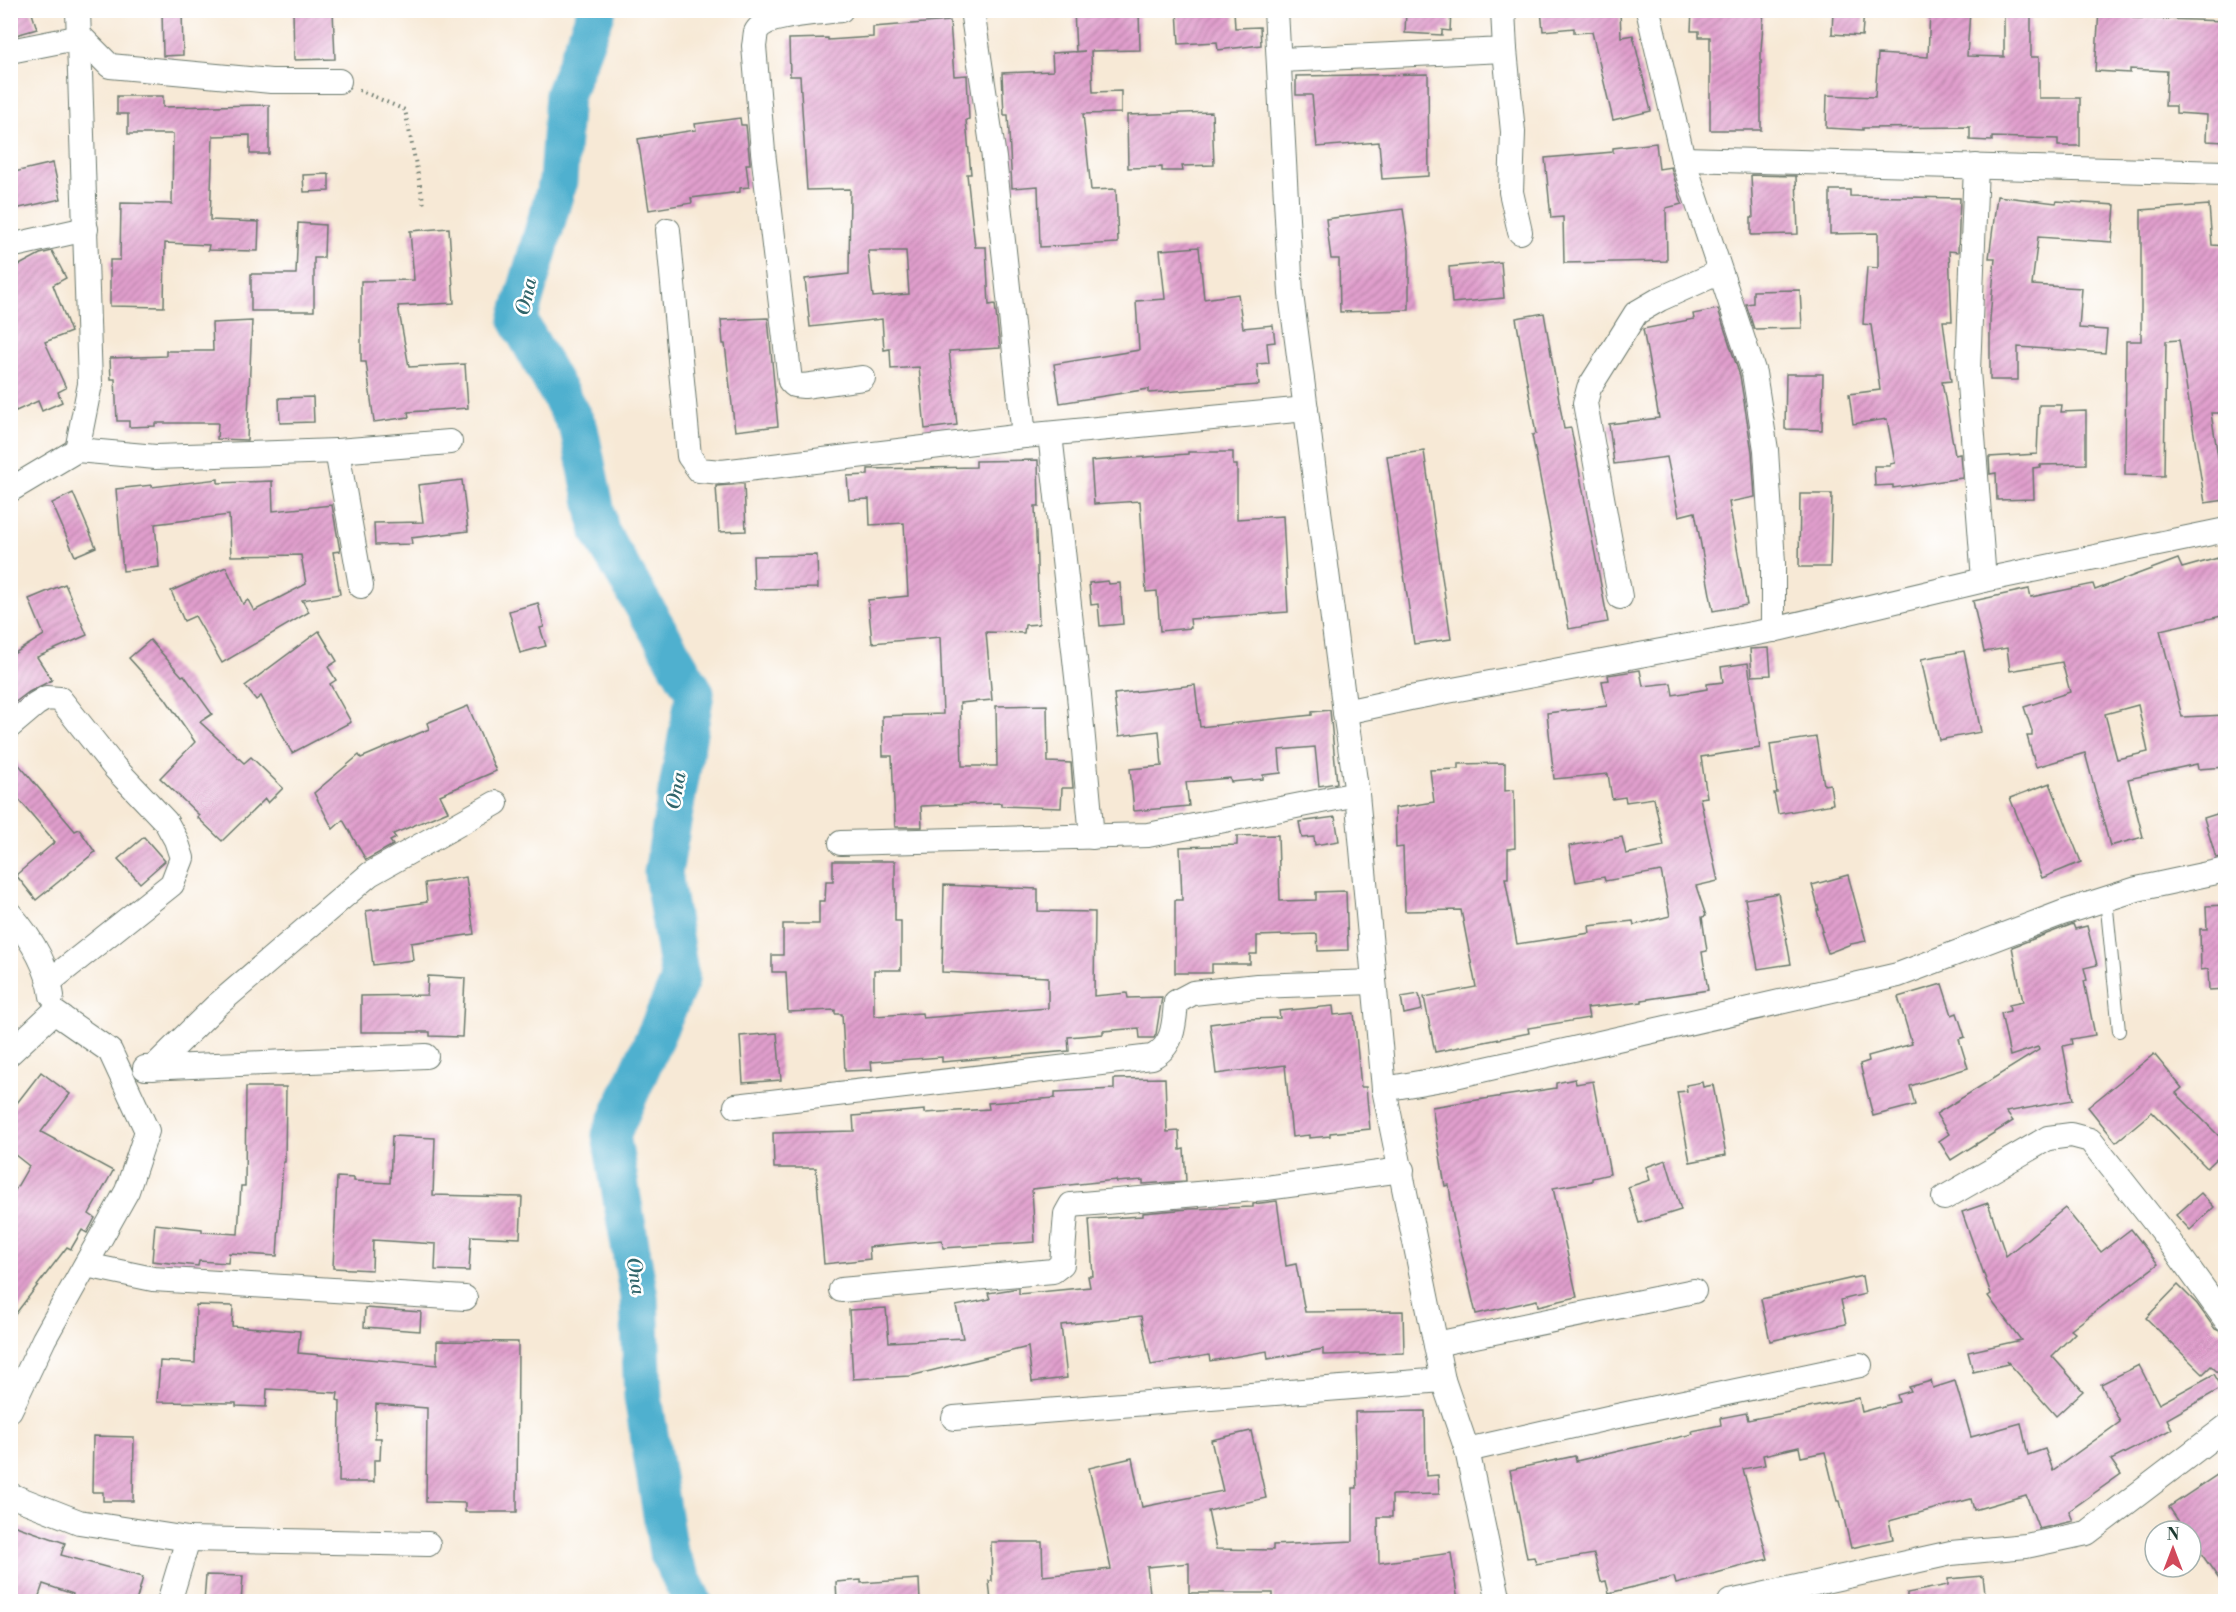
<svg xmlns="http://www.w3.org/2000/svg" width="2236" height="1612" font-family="'Libre Bodoni',serif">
<defs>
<pattern id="building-hatch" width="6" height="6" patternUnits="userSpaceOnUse" patternTransform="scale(1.5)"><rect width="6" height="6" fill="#e19fcd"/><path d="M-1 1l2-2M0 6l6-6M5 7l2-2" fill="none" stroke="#b683a7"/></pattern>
</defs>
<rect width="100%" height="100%" fill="#fff"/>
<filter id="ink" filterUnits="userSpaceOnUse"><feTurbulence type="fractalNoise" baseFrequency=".0167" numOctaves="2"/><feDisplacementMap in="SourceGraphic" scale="12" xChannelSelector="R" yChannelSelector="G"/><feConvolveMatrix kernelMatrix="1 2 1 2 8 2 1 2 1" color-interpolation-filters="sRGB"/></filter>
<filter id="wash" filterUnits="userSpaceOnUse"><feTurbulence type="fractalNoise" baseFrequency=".008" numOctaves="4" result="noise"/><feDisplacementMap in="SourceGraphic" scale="24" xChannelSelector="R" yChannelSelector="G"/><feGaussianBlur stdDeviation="1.35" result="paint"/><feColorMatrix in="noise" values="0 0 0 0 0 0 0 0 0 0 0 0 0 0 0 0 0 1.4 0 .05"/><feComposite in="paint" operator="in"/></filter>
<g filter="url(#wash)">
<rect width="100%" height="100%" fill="#f7e9d6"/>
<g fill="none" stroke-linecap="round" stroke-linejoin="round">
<polyline stroke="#50b0cf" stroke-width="39" points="597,10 564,95 558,181 518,320 579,429 600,532 695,693 663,873 680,980 611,1135 639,1297 643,1397 668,1552 693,1602"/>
</g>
<g id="blocks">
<g fill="url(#building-hatch)" fill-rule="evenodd">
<polygon points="10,10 31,10 37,29 16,35 10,19"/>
<polygon points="162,10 182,10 183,55 163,56"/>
<polygon points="293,10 333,10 335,59 294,60"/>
<polygon points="1074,10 1139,10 1140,50 1091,51 1093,92 1121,91 1121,113 1083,114 1091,190 1116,189 1118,243 1040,247 1038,186 1012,188 1008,115 1004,115 1002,73 1053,71 1052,53 1085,51 1076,52"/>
<polygon points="1177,10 1234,10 1235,28 1260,27 1261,45 1218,50 1217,42 1179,44"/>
<polygon points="1406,10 1451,10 1450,31 1442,30 1442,35 1405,33"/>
<polygon points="1541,10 1620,10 1621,37 1633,35 1651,111 1613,120 1592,32 1574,33 1574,28 1543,31"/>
<polygon points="1692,10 1764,10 1761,50 1761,130 1710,130 1710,37 1699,37 1699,31 1691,31"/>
<polygon points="1833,10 1864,10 1862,36 1832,34"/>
<polygon points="1930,10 1970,10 1967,56 2004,57 2004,10 2031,10 2031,57 2039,57 2039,98 2080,98 2080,146 2058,146 2058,139 1992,137 1992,141 1970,140 1970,127 1863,128 1863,130 1826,128 1827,95 1875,97 1878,54 1928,57"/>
<polygon points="2099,10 2133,10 2133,18 2226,21 2226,142 2206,141 2207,115 2176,113 2176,106 2165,106 2167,71 2130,69 2130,73 2095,71"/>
<path d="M950,21l4,55 13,-1 2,44 -3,1 5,54h-4l8,73h11l3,58 6,-1 5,44 -51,3 8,74 -32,4 -6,-62 -28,2 -1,-20 -6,1 -2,-31 -72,8 -5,-48 44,-5 1,-85 -43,1 -7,-114h-10l-1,-37 39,-1v2l45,-3v-10zM868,251h38l3,43 -36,3z"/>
<polygon points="1428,74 1429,176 1382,179 1379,142 1317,147 1312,95 1296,95 1296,76"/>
<polygon points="117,96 163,96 163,107 269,105 269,154 250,154 250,135 213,136 210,220 259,222 258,251 208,250 209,245 165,243 164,307 110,306 110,260 120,260 121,203 172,204 173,134 128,134 128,114 117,114"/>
<polygon points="1212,112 1214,165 1182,166 1183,171 1162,171 1162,167 1128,168 1127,115"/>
<polygon points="740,118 741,125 746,125 750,164 746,164 749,187 740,188 740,192 691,198 692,203 649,210 638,139 696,130 695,124"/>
<polygon points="1656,143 1659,169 1671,167 1682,204 1666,208 1667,261 1564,263 1563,217 1551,218 1545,158 1613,152 1613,148"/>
<polygon points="53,163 61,199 10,210 10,173"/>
<polygon points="329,174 329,191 304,192 303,175"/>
<polygon points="1751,175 1796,176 1798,234 1751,235 1751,218 1753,218"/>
<polygon points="1830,190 1850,190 1850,196 1960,198 1958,252 1949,251 1952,321 1943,321 1951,381 1942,382 1955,455 1960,454 1962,478 1893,488 1893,485 1875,486 1874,466 1890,466 1890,464 1895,463 1887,419 1853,424 1849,394 1880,390 1871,325 1863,324 1867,267 1878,268 1878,233 1830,234"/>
<polygon points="1997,196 2056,203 2057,201 2115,205 2112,242 2038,237 2032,285 2082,288 2079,328 2107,330 2105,353 2018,347 2018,380 1990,380 1990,319 1995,258 1989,258"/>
<polygon points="2209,205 2212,245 2226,246 2225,413 2211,413 2225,500 2205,503 2179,340 2166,341 2164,476 2125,475 2126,341 2141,341 2141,210"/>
<polygon points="1403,209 1409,250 1409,310 1340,312 1339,259 1331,259 1326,219"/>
<polygon points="298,223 325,225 324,258 314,258 314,311 251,311 251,274 296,274"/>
<polygon points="449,228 454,303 398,306 409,367 465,364 468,408 408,412 409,417 374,422 366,362 361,362 361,281 414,280 410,231"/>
<polygon points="1199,247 1204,299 1238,294 1243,328 1273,325 1275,342 1267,343 1269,363 1257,364 1259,385 1149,393 1149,389 1060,403 1054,364 1139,350 1136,301 1165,299 1160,250"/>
<polygon points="52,251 66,278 53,285 71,332 45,342 66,388 58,392 62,402 42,411 38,401 16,411 10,400 10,270 40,254"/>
<polygon points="1501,262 1504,298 1452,303 1449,267"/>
<polygon points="1800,290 1802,328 1754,329 1746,304 1753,303 1753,291"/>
<polygon points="1718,309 1740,376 1752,452 1755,497 1729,502 1747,605 1713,611 1695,512 1679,516 1667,457 1614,464 1609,424 1659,418 1643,329 1694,319 1693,314"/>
<polygon points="1544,313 1564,429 1571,428 1608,622 1569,629 1532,435 1536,434 1516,318"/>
<polygon points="768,318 778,426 735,431 725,344 723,344 721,320"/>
<polygon points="252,321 247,440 217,439 218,423 155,423 155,426 129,427 129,421 117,421 115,379 111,379 110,358 166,356 166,351 213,351 212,323"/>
<polygon points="1786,374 1823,374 1822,430 1785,429"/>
<polygon points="313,397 314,422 280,423 279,398"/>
<polygon points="2039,405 2062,405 2061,412 2086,411 2086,464 2040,465 2041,467 2033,468 2034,499 1997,500 1996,473 1990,474 1989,457 2037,454"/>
<polygon points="1424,451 1451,639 1414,644 1387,456"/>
<polygon points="1188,452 1233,452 1233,465 1237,465 1237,519 1283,516 1288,612 1190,619 1191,628 1160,631 1157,591 1146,592 1140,501 1094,504 1091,461 1188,454"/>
<polygon points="1038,460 1039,506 1035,506 1039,624 1025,625 1024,633 986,632 992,700 960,703 962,766 997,766 996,706 1047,705 1048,762 1071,763 1073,788 1062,788 1061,808 1001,806 1001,803 921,806 922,827 895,827 892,756 883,756 882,716 943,714 940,637 872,643 868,600 908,596 904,523 870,525 869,499 849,500 847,476 868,475 868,469 976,467 976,461"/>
<polygon points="218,479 218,483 272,481 273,511 332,505 340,551 333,552 340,594 302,600 309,612 222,663 195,616 184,621 171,591 226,567 243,604 248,600 254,611 306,584 301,555 231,556 229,515 155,524 159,567 123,571 116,489 152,485 152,487"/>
<polygon points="462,480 468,531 411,538 412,544 375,545 374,523 423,522 418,485"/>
<polygon points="744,484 746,531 719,532 716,486"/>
<polygon points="73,493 96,547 75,556 52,503"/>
<polygon points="1800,494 1832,494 1830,567 1799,567"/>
<polygon points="817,555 818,588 754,589 753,556"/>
<path d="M2218,558l8,34v23l-66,15 22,87 44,-2v52l-28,2 -1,-5 -69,15 15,58 -33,9 -25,-93 -49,14 -9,-31h5v-5l-8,-24 46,-15 -8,-30 -52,9 -3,-23 -23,4 -11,-51 56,-12 2,8 62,-13 2,6 83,-31 4,9zM2138,705l10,47 -31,7 -12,-45z"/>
<polygon points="1108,581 1109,584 1120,583 1123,624 1100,626 1098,604 1091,605 1089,583"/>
<polygon points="65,584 87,635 37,657 52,680 29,692 10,706 10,656 44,635 29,599"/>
<polygon points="538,603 544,627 540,628 546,646 520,653 509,611"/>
<polygon points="319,631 337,661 328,667 336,680 330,684 351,722 292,753 261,696 256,700 245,686"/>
<polygon points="150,640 182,676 184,675 212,714 200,722 244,763 251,757 283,788 268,803 265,799 222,841 197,817 199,815 160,778 195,742 165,698 129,658"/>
<polygon points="1769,648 1771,675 1752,676 1750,649"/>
<polygon points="1964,651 1981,732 1939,740 1921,659"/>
<polygon points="1748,663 1760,748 1701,757 1707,797 1700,798 1718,881 1696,886 1706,916 1702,917 1707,951 1702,952 1708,990 1642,1000 1642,1002 1587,1008 1589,1018 1528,1028 1529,1033 1435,1052 1424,997 1476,987 1461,910 1405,911 1403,847 1396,848 1395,808 1434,802 1430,770 1458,769 1458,764 1505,763 1505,791 1514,790 1515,848 1508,849 1508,878 1505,878 1517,944 1590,933 1589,926 1633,921 1634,925 1670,916 1661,871 1605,881 1604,877 1576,882 1569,846 1622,837 1626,854 1664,846 1654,798 1626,802 1625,797 1612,799 1608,774 1554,779 1547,713 1607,706 1602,681 1609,680 1608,675 1640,670 1643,686 1671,683 1673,695 1707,689 1707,684 1723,682 1721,667"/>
<polygon points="1195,685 1200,727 1312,715 1312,712 1330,710 1337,783 1319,786 1315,747 1279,750 1281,773 1263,775 1263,779 1231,782 1230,778 1186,782 1189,806 1134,811 1130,769 1162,766 1159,731 1119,736 1114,694"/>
<polygon points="468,706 496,771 440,795 448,811 393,834 396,838 390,841 393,845 366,860 343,820 333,829 314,793 359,755 361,758 429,729 427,723"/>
<polygon points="1816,737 1824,785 1830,784 1833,804 1778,814 1774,793 1777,793 1770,744"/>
<polygon points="10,754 75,831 79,829 95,852 36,900 16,875 55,842 10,789"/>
<polygon points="2050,783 2081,862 2042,878 2010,798"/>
<polygon points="2226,811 2226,856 2216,858 2204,818"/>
<polygon points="1335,817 1339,841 1315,845 1314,837 1302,838 1299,822"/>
<polygon points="1278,835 1280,901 1316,900 1316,892 1346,891 1348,950 1318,951 1317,934 1257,936 1257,954 1250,954 1250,964 1212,964 1212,973 1175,973 1175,900 1182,900 1180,847 1237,845 1237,836"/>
<polygon points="144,837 165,861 140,883 118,859"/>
<polygon points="833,861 895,861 895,921 901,921 901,970 874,970 874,1016 922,1013 923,1018 1048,1008 1048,977 942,972 944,885 1038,889 1038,911 1095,912 1094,996 1127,993 1128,998 1162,997 1156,1034 1154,1038 1140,1038 1139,1028 1103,1031 1103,1034 1068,1037 1069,1051 942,1062 942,1057 871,1062 872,1070 845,1071 842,1014 835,1014 835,1010 788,1012 786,972 772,972 772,955 783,955 783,924 819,924 819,901 825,901 826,881 833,881"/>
<polygon points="1848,875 1866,941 1851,944 1828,953 1821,932 1823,931 1817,910 1819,910 1812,885"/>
<polygon points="466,877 474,934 411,943 413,960 373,965 366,911 427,902 425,883"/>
<polygon points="1778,893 1791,964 1758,969 1745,899"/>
<polygon points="2226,905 2226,989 2209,990 2208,969 2201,970 2200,929 2207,929 2206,906"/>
<polygon points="2073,924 2075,929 2087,926 2097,965 2084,968 2087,980 2084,981 2095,1035 2071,1039 2072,1044 2063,1046 2073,1100 2006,1112 2013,1121 1951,1160 1939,1141 1949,1134 1936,1114 2039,1050 2038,1047 2010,1056 2001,1013 2010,1011 2009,1005 2023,1002 2012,947"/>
<polygon points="428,976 465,978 462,1037 430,1036 430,1032 361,1032 361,996 427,995"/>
<polygon points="1942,984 1952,1015 1957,1013 1965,1037 1959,1039 1968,1068 1910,1086 1915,1105 1873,1116 1860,1064 1869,1061 1868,1056 1912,1044 1898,997"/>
<polygon points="1419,994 1422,1010 1404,1014 1401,997"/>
<polygon points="1333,1006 1334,1015 1354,1013 1361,1087 1366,1087 1370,1129 1330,1133 1330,1136 1309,1138 1309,1135 1292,1137 1285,1065 1216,1074 1210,1024 1247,1019 1280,1018 1279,1011"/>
<polygon points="777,1033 781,1080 743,1083 740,1036"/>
<polygon points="2154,1054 2182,1088 2176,1093 2226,1143 2226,1150 2207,1168 2152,1112 2116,1142 2088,1107"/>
<polygon points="41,1072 70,1094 41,1132 113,1171 89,1214 95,1218 87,1233 82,1230 71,1249 67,1247 10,1321 10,1199 29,1166 10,1151 10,1112"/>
<polygon points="1165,1078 1167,1132 1179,1131 1180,1150 1184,1149 1186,1181 1143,1184 1143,1180 1116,1182 1116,1180 1032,1189 1035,1242 943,1248 942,1240 869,1247 870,1259 824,1264 816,1168 774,1168 773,1133 854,1131 853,1116 925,1110 925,1113 989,1109 988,1103 1055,1098 1055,1092 1114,1089 1114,1079"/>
<polygon points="1575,1079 1576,1084 1593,1081 1610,1174 1592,1178 1592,1181 1553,1188 1577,1297 1538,1306 1537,1300 1476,1314 1453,1216 1449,1185 1445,1186 1432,1107 1556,1088 1556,1083"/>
<polygon points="1702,1082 1703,1087 1713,1085 1726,1155 1690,1162 1677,1092 1687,1091 1686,1085"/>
<polygon points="246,1087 286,1087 285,1162 283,1162 277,1256 229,1253 228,1263 199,1261 198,1266 152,1261 155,1224 202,1229 202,1232 238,1234 241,1186 245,1186"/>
<polygon points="392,1136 435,1138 433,1195 522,1197 520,1238 471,1236 469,1271 435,1270 436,1244 373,1240 372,1270 333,1268 337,1177 354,1178 354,1181 390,1183"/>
<polygon points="1666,1160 1681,1210 1639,1223 1628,1187 1650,1180 1646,1167"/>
<polygon points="2201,1193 2214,1207 2190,1230 2176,1215"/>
<polygon points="1277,1201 1286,1266 1296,1264 1305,1312 1403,1311 1404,1353 1323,1355 1323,1349 1268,1359 1267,1351 1210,1361 1209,1355 1151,1365 1141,1316 1061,1325 1067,1378 1032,1382 1028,1347 910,1376 853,1379 849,1310 886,1308 889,1342 963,1338 956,1306 990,1299 988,1293 1019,1288 1019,1294 1090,1287 1088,1276 1093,1276 1089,1219 1143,1216 1143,1213 1189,1209 1253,1207 1253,1204"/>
<polygon points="1988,1203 2006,1256 2065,1208 2101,1252 2131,1229 2158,1264 2071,1330 2075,1333 2052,1356 2083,1391 2056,1416 2007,1361 2008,1364 1973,1372 1968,1352 2021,1340 1988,1296 1991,1294 1962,1212"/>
<polygon points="1862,1276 1865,1294 1841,1300 1846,1324 1770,1341 1761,1299"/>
<polygon points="2178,1285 2197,1304 2215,1329 2226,1334 2226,1380 2211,1366 2203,1374 2146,1318"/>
<polygon points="196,1305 233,1306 232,1326 300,1331 298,1353 437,1365 437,1341 518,1342 517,1512 465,1512 465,1503 426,1502 427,1408 376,1404 375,1438 381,1438 380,1460 374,1460 374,1482 339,1482 340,1401 337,1400 338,1393 267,1389 266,1407 236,1406 236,1403 157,1402 160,1361 195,1363"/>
<polygon points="365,1308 421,1312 420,1331 364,1327"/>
<polygon points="2139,1365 2159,1404 2214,1374 2222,1388 2167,1419 2172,1429 2111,1460 2121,1474 2069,1511 2073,1521 2039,1529 2026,1495 1974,1510 1971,1499 1889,1521 1893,1539 1851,1548 1840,1501 1837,1501 1825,1452 1801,1457 1799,1447 1763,1455 1765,1465 1743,1469 1768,1559 1676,1584 1674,1577 1609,1593 1606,1581 1601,1582 1594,1554 1536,1564 1534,1557 1527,1558 1510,1470 1575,1456 1576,1461 1693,1434 1692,1431 1721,1425 1720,1418 1746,1413 1748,1420 1859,1398 1862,1412 1899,1402 1897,1395 1911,1391 1909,1387 1931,1381 1933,1388 1955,1381 1971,1437 2021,1423 2028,1455 2045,1449 2053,1470 2120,1422 2101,1384"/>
<polygon points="1425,1411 1426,1476 1438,1475 1439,1494 1392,1495 1392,1517 1378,1517 1379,1563 1451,1553 1458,1602 1273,1602 1273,1593 1189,1593 1189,1563 1147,1567 1151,1602 991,1602 989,1581 992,1581 991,1542 1042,1542 1043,1576 1111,1569 1089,1468 1132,1458 1142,1507 1223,1491 1211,1440 1251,1431 1266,1498 1208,1511 1216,1549 1273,1550 1273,1545 1353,1541 1353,1488 1357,1488 1355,1412"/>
<polygon points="93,1436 134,1437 133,1501 103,1501 103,1492 92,1492"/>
<polygon points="2226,1469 2226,1589 2191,1539 2191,1531 2185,1531 2169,1507"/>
<polygon points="10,1524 65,1543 61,1555 143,1577 136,1602 71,1602 73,1594 43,1584 37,1602 10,1602"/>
<polygon points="206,1575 243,1576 241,1602 204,1602"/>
<polygon points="1983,1576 1986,1602 1907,1602 1907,1593 1948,1585 1948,1579"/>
<polygon points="919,1579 920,1602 837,1602 836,1582 861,1580 861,1583"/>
</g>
</g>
</g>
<g filter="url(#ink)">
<use href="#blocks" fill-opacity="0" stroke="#6b796d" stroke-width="1.5"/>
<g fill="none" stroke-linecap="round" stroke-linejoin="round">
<defs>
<polyline id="service" points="2106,899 2119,1031"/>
<g id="minor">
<path d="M841,10c-18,3 -77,4 -85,22 -1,4 -1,10 -2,14l9,106 27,229 4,4 10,1 59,-8"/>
<polyline points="972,10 994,158 1024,436 1306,409"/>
<polyline points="1276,10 1291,294 1345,712 1357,794 1384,1089 1443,1380 1467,1450 1499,1602"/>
<polyline points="1648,10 1683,159 1754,373 1766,450 1773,563 1773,630"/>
<polyline points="1505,50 1513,132 1511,192 1520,232"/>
<polyline points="10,51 81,37 110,66 271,81 339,81"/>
<polyline points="1280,60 1505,50 1503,10"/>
<polyline points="1683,159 2226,173"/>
<polyline points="1976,166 1968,371 1984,580"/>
<polyline points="668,230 689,456 699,470 722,472 1024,436"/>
<polyline points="10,246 86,229"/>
<polyline points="1050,434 1079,695 1092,837"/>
<polyline points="77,450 90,384 78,10"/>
<polyline points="337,451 450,442"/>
<polyline points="10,490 77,450 156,457 337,451 361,586"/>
<polyline points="1620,597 1585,403 1589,388 1636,313 1660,299 1720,272"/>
<polyline points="1345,712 1410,698 1773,630 1984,580 2226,530"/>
<polyline points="10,726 36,704 46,698 60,699 115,768 166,822 176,840 182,858 172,884 50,981"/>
<polyline points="841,843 1148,835 1357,794"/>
<path d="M10,914c21,24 38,51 42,82"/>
<polyline points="10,1053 54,1012 110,1051 147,1131 127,1191 44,1339 10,1410"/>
<polyline points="145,1068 426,1056"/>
<polyline points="153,1068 216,1006 370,874 496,803"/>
<polyline points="1384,1089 1442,1079 1898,975 2062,913 2137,889 2226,870"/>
<path d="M736,1106l416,-49c22,-11 22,-33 24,-55l17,-9 64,-7 117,-4"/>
<polyline points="1944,1198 2048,1138 2071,1135 2090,1140 2164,1234 2226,1320"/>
<polyline points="86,1265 153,1279 465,1298"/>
<polyline points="841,1290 1053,1271 1062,1264 1066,1214 1071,1205 1266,1188 1402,1170"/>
<polyline points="1436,1344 1694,1291"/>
<polyline points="954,1418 1443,1380"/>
<polyline points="1467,1450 1608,1418 1860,1365"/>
<polyline points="10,1495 79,1522 188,1539 428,1544"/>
<polyline points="169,1602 188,1539"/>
<polyline points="1730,1602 1951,1553 2026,1546 2087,1533 2226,1427"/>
</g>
</defs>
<use href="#service" stroke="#6b796d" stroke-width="14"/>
<use href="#minor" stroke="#6b796d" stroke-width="26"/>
<polyline stroke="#6b796d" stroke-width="4" stroke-dasharray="1.5 4.5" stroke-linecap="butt" points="359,90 405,110 424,205"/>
<use href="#service" stroke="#fff" stroke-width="12"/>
<use href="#minor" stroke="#fff" stroke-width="24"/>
</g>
</g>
<g text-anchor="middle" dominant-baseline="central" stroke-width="5" stroke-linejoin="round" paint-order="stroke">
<g font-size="20" font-style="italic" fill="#30656a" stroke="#fff">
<text transform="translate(527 297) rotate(-78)">Ona</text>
<text transform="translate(677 791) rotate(-80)">Ona</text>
<text transform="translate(635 1276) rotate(81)">Ona</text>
</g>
</g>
<rect width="2236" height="1612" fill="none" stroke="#fff" stroke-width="36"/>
<g transform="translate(2173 1549)"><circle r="28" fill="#ffffff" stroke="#a5b1ae" stroke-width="1.5"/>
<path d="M0-4.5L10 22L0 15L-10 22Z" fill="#d1495b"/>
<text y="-9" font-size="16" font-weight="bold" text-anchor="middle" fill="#1f3d34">N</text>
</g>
</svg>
